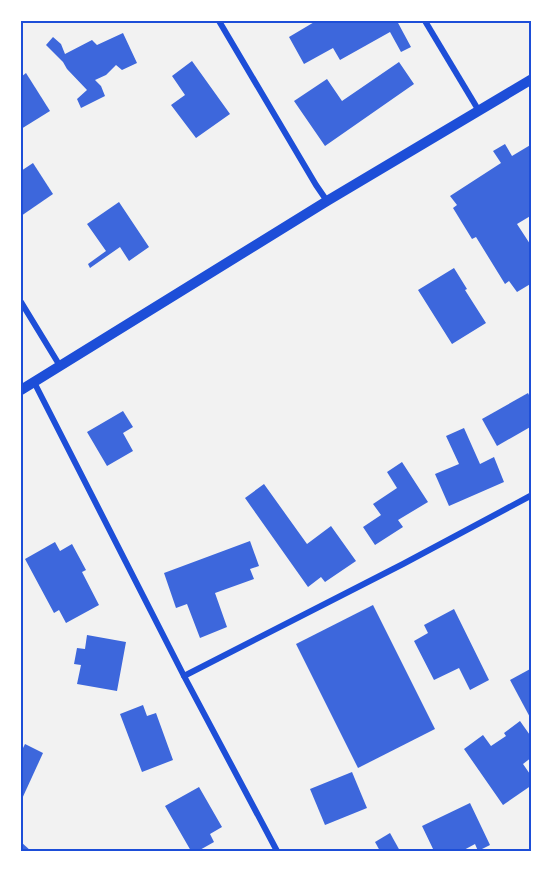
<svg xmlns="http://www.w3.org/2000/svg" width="553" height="872" font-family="Rubik,sans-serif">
<rect width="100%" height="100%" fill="#f2f2f2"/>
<g fill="#3d67dc">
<polygon points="316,21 397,21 411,47 401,52 390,32 340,60 333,48 304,64 289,37"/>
<polygon points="123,33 137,63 122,70 116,65 106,75 95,80 101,86 105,96 81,108 77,99 87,90 67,69 63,62 46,45 53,37 61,44 65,54 92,40 97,45"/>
<polygon points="192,61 230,114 196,138 171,105 185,95 172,76"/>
<polygon points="399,62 414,84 325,146 294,101 327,79 342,101"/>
<polygon points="26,73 50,111 21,129 21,77"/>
<polygon points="505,144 512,156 532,144 532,215 517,224 532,247 532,283 517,292 509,281 505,284 476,237 472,239 453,208 457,205 450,196 501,163 493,151"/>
<polygon points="33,163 53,194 21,216 21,171"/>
<polygon points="119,202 149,247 129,261 120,247 90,268 88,264 106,251 87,224"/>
<polygon points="454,268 467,289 465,290 486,323 452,344 418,290"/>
<polygon points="528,393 532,401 532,426 497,446 482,419"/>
<polygon points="123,411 133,427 123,433 133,451 107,466 87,432"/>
<polygon points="464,428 480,464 494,457 504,482 449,506 435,474 459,464 446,436"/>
<polygon points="402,462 428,502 398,520 403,527 375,545 363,527 381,515 373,504 397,488 387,472"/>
<polygon points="264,484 307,544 331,526 356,561 325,582 321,577 308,587 245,498"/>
<polygon points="250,541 259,566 250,569 254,579 215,593 227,627 200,638 187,604 176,608 164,573"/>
<polygon points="55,542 60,551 72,544 86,570 82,572 99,605 66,623 59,610 54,613 25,559"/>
<polygon points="373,605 435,729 358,768 296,644"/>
<polygon points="454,609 489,680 470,690 459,668 434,680 414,641 428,633 424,625"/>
<polygon points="87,635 126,642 117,691 77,684 81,665 74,664 77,648 85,649"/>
<polygon points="532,668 532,721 510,680"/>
<polygon points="143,705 147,716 156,713 173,760 142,772 120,714"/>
<polygon points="520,721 532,738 532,757 523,764 532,777 532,785 503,805 464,749 483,735 491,746 506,736 504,733"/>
<polygon points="25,744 43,753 21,801 21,752"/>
<polygon points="352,772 367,808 325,825 310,789"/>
<polygon points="199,787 222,827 210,834 214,842 198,851 191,851 165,806"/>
<polygon points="470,803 490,845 478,851 475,844 462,851 434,851 422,826"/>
<polygon points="390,833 400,851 380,851 375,842"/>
<polygon points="21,842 31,851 21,851"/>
</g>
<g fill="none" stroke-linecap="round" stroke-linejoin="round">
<g stroke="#1d4ed8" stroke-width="6">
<polyline points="219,21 316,185 327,201"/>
<polyline points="425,21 479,111"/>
<polyline points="21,302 60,366"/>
<polyline points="34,382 184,676 277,851"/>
<polyline points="184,676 403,564 532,495"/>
</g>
<polyline stroke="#1d4ed8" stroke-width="10" points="21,390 327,201 532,79"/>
</g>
<rect width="553" height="872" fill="none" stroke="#ffffff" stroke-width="45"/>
<rect x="22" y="22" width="508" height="828" fill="none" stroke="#1d4ed8" stroke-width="2"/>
</svg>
